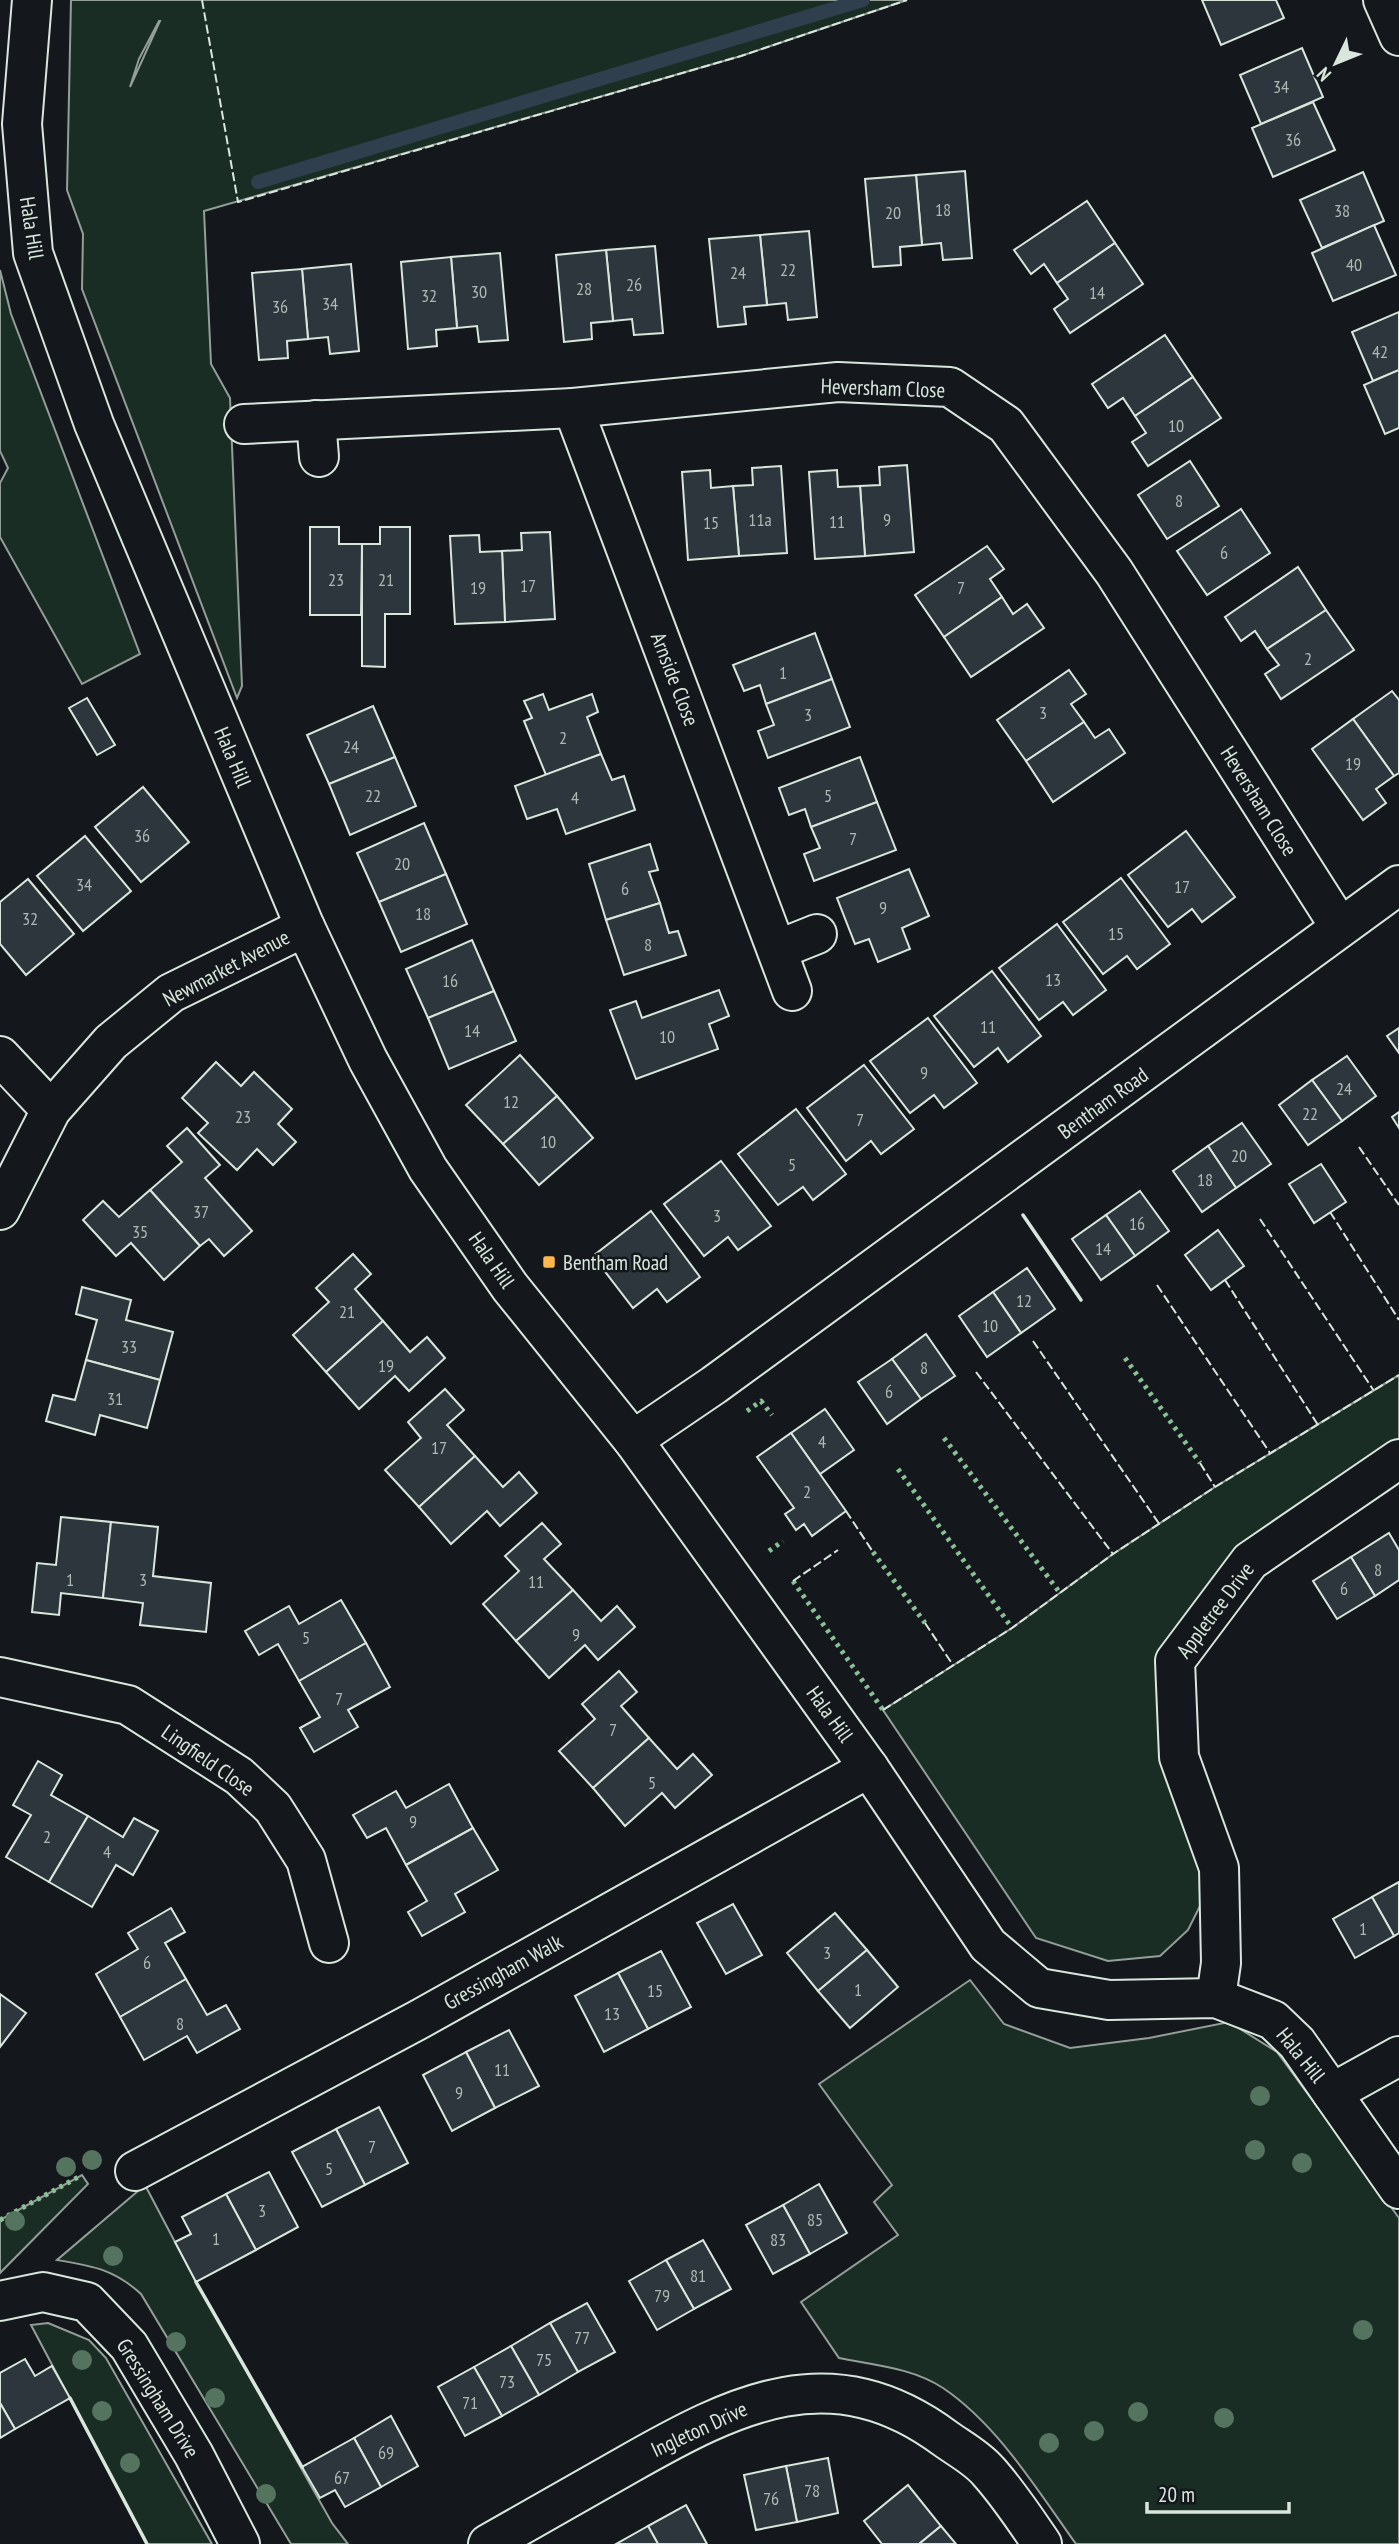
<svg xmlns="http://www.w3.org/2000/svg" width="1399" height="2544" font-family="'PT Sans Narrow',sans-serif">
<rect width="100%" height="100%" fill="#14181c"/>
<g fill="#1a2d24" stroke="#939e99" stroke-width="2" fill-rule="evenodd">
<path d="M71,0h836l-166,56 -537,155 7,153 19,34 12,288 -5,12 -155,-409 1,-55 -16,-44zM159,21h1l-30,66 9,-28z"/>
<polygon points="0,270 11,314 140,654 82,684 0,537 0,483 8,468 0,451"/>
<polygon points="1399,1375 1399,1459 1250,1561 1175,1661 1219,1868 1188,1930 1160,1956 1108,1961 1036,1938 883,1710 1012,1628 1113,1554 1215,1487"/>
<path d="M970,1980l34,44 66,24 79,-10 80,-16 48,30 122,166v326h-323c-38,-53 -78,-119 -133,-156 -30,-20 -69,-23 -104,-30l-38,-56 97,-67 -24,-33 18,-17 -73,-101z"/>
<polygon points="82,2175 88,2184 0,2273 0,2220"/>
<path d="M145,2185l51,97 136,241 16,21h-57l-150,-250c-27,-25 -49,-28 -84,-34z"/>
<polygon points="48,2323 89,2340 106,2358 212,2544 147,2544 31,2325"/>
</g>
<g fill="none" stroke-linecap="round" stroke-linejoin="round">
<polyline stroke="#2f3f4d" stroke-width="14" points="258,182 863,0"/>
</g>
<g fill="#2c363c" stroke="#d8e6dc" stroke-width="2">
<polygon points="1202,0 1276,0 1284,18 1221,45"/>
<polygon points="1302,48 1323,97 1261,124 1240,75"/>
<polygon points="1313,102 1335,150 1273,177 1252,128"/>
<polygon points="965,171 972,258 943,260 941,243 922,245 916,175"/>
<polygon points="1363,172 1384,221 1322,248 1300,200"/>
<polygon points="916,175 922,245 900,247 901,265 873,267 865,179"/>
<polygon points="1087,201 1115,243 1057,283 1044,264 1031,274 1014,250"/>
<polygon points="1374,225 1396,275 1333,301 1312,253"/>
<polygon points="809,231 817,317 788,320 786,303 767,305 760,235"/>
<polygon points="760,235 767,305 744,307 746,324 718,327 709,239"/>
<polygon points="1115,243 1143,284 1070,333 1054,309 1068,299 1057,283"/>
<polygon points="655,246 663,333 634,335 632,319 613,321 606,250"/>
<polygon points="606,250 613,321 591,323 592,339 564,342 556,255"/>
<polygon points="500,253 508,340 479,342 477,326 457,328 451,257"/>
<polygon points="451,257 457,328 436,330 437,346 408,349 401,262"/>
<polygon points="351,264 359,351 330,354 328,337 308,339 302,269"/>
<polygon points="302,269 308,339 287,341 288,358 259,360 252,273"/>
<polygon points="1399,312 1399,370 1373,381 1352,332"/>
<polygon points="1165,335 1193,377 1135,416 1123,398 1108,408 1092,384"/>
<polygon points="1399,370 1399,428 1385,434 1364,385"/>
<polygon points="1193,377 1221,418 1148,466 1132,442 1146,433 1135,416"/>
<polygon points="1190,461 1219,506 1167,539 1138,495"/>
<polygon points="907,465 914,552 865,556 860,486 880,485 879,467"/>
<polygon points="781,466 787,553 739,556 733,486 753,485 752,468"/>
<polygon points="710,470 711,488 733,486 739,556 688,560 682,472"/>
<polygon points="837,470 838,487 860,486 865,556 815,559 809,472"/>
<polygon points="1241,509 1270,553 1207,595 1177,551"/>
<polygon points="310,527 339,527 339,544 362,544 361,615 310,615"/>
<polygon points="380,527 410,527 410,614 385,614 385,667 362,666 362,544 380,544"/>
<polygon points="550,532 555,619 505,622 502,551 522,550 521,533"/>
<polygon points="479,535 480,552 502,551 505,622 455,624 450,536"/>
<polygon points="987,546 1004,569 990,579 1002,597 944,637 915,595"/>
<polygon points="1298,567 1326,610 1267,649 1255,631 1241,641 1225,617"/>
<polygon points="1002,597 1013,614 1027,604 1044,628 971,677 944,637"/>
<polygon points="1326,610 1354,650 1281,699 1265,674 1279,665 1267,649"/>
<polygon points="815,633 832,679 766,704 760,685 744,691 733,665"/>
<polygon points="1069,670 1086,694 1071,704 1084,722 1026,761 997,720"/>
<polygon points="832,679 850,727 768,758 758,731 774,725 766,704"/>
<polygon points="1392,691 1399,700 1399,773 1394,776 1353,719"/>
<polygon points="543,694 549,710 592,694 598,712 587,717 601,754 546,775 524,721 532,718 524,701"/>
<polygon points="87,698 115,745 97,755 69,708"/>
<polygon points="373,706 395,757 329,784 307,735"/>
<polygon points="1353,719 1394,776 1376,789 1386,803 1363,820 1312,749"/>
<polygon points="1084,722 1095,738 1109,729 1125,753 1053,802 1026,761"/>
<polygon points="601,754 612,780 624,776 635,810 566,834 557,809 527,819 515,786"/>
<polygon points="395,757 416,806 350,835 329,784"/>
<polygon points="860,757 877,802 811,827 805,809 789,815 779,788"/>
<polygon points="143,787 189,842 141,882 95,827"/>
<polygon points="877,802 896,850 814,881 804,854 820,848 811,827"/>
<polygon points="424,823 446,874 379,902 357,853"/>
<polygon points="1186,831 1235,897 1202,922 1192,909 1168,927 1128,875"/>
<polygon points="85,836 131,891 83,931 37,876"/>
<polygon points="650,844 658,870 649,872 660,903 606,920 589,864"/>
<polygon points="909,869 929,916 902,928 910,949 878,962 869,939 855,944 837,898"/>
<polygon points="446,874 467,924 401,952 379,902"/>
<polygon points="1121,878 1170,944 1137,969 1127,956 1103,974 1063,922"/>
<polygon points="28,879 74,934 26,975 0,944 0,902"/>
<polygon points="660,903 669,933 678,931 686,955 624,975 606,920"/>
<polygon points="1057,924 1106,990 1073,1015 1063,1002 1039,1020 999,968"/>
<polygon points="472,940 494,991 428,1018 406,969"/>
<polygon points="992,971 1041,1036 1008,1062 998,1048 974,1067 934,1016"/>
<polygon points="719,990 729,1016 709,1024 718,1049 636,1079 610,1010 636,1001 642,1018"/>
<polygon points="494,991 516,1041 449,1069 428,1018"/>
<polygon points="928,1018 977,1083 944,1108 934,1095 910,1113 870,1061"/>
<polygon points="1399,1028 1399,1053 1387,1036"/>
<polygon points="520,1055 557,1096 503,1144 466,1105"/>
<polygon points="1347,1056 1376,1096 1342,1121 1312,1080"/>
<polygon points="216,1062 241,1086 254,1072 292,1109 278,1124 296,1142 273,1165 257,1149 237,1170 198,1133 208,1123 182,1098"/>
<polygon points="864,1065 914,1129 881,1154 871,1141 846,1161 807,1108"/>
<polygon points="1312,1080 1342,1121 1308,1145 1279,1105"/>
<polygon points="557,1096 593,1138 539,1185 503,1144"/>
<polygon points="796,1109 846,1174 813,1200 803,1187 778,1205 738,1154"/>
<polygon points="1399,1112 1399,1128 1392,1117"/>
<polygon points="1242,1123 1271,1164 1236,1188 1208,1146"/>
<polygon points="187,1128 220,1165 205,1178 252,1231 224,1256 209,1239 200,1246 150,1190 182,1162 167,1146"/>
<polygon points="1208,1146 1236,1188 1202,1212 1173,1171"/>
<polygon points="721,1161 771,1226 738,1250 728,1237 704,1256 664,1204"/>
<polygon points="1321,1164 1346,1202 1314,1223 1289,1184"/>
<polygon points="150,1190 200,1246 164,1280 131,1243 116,1256 83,1220 103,1201 119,1217"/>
<polygon points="1140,1191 1169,1231 1135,1256 1106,1215"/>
<polygon points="651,1211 700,1277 667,1302 657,1289 633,1308 593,1256"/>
<polygon points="1106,1215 1135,1256 1101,1280 1072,1239"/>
<polygon points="1218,1230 1244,1266 1211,1290 1185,1255"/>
<polygon points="353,1254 371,1274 355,1289 383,1321 326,1372 293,1335 329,1302 316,1288"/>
<polygon points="1027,1268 1055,1309 1021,1333 993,1292"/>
<polygon points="82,1287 131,1300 126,1320 173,1332 160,1380 86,1360 97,1320 76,1314"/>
<polygon points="993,1292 1021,1333 987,1357 959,1316"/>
<polygon points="383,1321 410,1352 427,1337 445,1358 409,1391 395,1376 359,1409 326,1372"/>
<polygon points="926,1334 955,1376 921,1399 892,1359"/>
<polygon points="892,1359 921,1399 887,1424 858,1382"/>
<polygon points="86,1360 160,1380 147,1428 100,1415 95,1435 46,1421 53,1395 75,1400"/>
<polygon points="445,1389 464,1410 447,1425 475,1456 419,1507 385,1470 421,1438 408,1422"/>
<polygon points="825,1409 854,1450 820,1474 791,1433"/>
<polygon points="791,1433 846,1511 812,1536 804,1524 796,1530 785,1514 794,1508 757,1457"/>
<polygon points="475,1456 503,1487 519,1472 537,1493 500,1526 487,1511 451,1544 419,1507"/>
<polygon points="61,1517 111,1522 103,1598 61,1593 59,1615 32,1612 37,1563 56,1565"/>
<polygon points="111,1522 158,1527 153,1576 211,1583 206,1632 140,1625 143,1603 103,1598"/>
<polygon points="542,1523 561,1544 544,1559 573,1590 516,1641 483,1604 519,1571 505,1556"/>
<polygon points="1389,1533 1399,1550 1399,1580 1375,1596 1351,1557"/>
<polygon points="1351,1557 1375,1596 1337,1619 1313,1581"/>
<polygon points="573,1590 601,1621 617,1606 635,1627 598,1660 585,1645 549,1678 516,1641"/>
<polygon points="341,1600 366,1643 299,1681 278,1644 259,1655 245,1631 289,1606 299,1624"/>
<polygon points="366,1643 390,1687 348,1710 358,1727 314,1752 300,1728 320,1717 299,1681"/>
<polygon points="619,1671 637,1692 621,1706 649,1738 593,1788 559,1751 595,1719 582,1704"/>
<polygon points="649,1738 677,1769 693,1754 712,1775 675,1808 662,1793 625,1826 593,1788"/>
<polygon points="38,1761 62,1775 51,1795 88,1816 49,1882 6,1857 31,1815 13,1805"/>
<polygon points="449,1784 473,1828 406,1865 386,1828 367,1838 353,1815 396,1791 406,1808"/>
<polygon points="88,1816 123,1837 134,1818 158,1831 133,1875 116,1865 92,1907 49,1882"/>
<polygon points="473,1828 498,1870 455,1894 465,1912 422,1936 408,1912 427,1901 406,1865"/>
<polygon points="1399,1882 1399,1933 1394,1936 1372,1897"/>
<polygon points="1372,1897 1394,1936 1355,1958 1333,1919"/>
<polygon points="733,1904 762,1955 726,1974 697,1923"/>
<polygon points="171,1908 185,1932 165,1943 186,1979 120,2017 96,1974 138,1949 128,1933"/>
<polygon points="835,1913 867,1950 818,1991 787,1953"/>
<polygon points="867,1950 898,1987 850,2028 818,1991"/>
<polygon points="661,1951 691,2007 648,2029 618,1973"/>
<polygon points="618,1973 648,2029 604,2052 575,1996"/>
<polygon points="186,1979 207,2015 226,2005 240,2029 197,2053 187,2036 144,2060 120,2017"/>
<polygon points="0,1994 26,2013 0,2047"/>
<polygon points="509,2030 539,2086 495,2108 466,2052"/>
<polygon points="466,2052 495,2108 452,2131 423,2075"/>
<polygon points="379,2107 408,2163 365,2185 336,2129"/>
<polygon points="336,2129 365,2185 322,2207 292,2152"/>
<polygon points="269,2172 298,2227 256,2250 226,2194"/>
<polygon points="819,2184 847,2233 810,2254 783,2205"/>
<polygon points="226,2194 256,2250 196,2282 175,2242 191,2234 182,2217"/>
<polygon points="783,2205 810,2254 773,2274 746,2225"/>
<polygon points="703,2240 731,2289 694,2309 666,2260"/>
<polygon points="666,2260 694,2309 657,2330 629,2281"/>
<polygon points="587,2303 615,2352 578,2372 550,2323"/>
<polygon points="550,2323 578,2372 539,2395 511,2346"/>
<polygon points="511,2346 539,2395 502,2416 474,2367"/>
<polygon points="25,2359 35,2376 52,2366 70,2398 15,2429 0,2403 0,2373"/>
<polygon points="474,2367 502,2416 465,2436 438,2387"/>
<polygon points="0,2403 15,2429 0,2438"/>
<polygon points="391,2416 418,2466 381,2487 354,2438"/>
<polygon points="354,2438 381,2487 345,2507 335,2490 320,2498 302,2467"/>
<polygon points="828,2458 838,2513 797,2522 786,2466"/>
<polygon points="786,2466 797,2522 756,2530 744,2475"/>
<polygon points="908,2485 941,2526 919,2544 882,2544 864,2521"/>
<polygon points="686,2505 707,2544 658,2544 648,2526"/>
<polygon points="648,2526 658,2544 616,2544"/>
<polygon points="941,2526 956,2544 919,2544"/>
</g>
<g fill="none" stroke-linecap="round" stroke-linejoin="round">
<defs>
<g id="street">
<polyline points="1383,0 1399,36"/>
<polyline points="573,408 792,991"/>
<polyline points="316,420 319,457"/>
<polyline points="244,424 573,408 838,382 950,387 1006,425 1114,572 1340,927"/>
<polyline points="777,950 817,934"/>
<polyline points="0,1056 51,1110"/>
<polyline points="0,1210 51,1110 111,1042 171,993 305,927"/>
<polyline points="0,1677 128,1705 239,1776 273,1808 306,1860 329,1943"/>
<polyline points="1216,1998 1221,1963 1219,1868 1179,1757 1175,1661 1250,1561 1399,1459"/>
<polyline points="1332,2093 1399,2056"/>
<polyline points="135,2171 418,2020 869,1768"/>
<polyline points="0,2301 43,2292 87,2302 129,2346 194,2455 240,2544"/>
<path d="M488,2544c46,-26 93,-53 139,-79 109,-62 205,-111 319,-26 14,10 31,19 42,32 20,22 37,48 54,73"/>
</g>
<g id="secondary">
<polyline points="32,0 22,124 33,253 94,424 305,927 368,1060 428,1169 510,1287 633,1440 869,1768 988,1945 1039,1988 1109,2000 1216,1998 1273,2020 1297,2043 1399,2189"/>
<polyline points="633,1440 714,1385 1399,885"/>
</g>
</defs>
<use href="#street" stroke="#d8e6dc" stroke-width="42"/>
<use href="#secondary" stroke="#d8e6dc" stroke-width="42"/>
<use href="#street" stroke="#14181c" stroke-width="38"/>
<use href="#secondary" stroke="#14181c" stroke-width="38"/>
<g stroke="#8ac095" stroke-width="5" stroke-dasharray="3.5 5" stroke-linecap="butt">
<polyline points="1125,1358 1200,1463"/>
<polyline points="747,1411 761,1401 772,1415"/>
<polyline points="944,1438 1060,1593"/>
<polyline points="898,1469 1012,1628"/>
<polyline points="769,1551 783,1541"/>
<polyline points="873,1552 925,1623"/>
<polyline points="793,1581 883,1710"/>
<polyline points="0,2220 82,2175"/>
</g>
<g stroke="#d8e6dc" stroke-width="2" stroke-dasharray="9 3.5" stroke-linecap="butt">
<polyline points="202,0 238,202 741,56 907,0"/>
<polyline points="1359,1147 1399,1205"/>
<polyline points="1330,1212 1399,1320"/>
<polyline points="1260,1219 1374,1391"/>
<polyline points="1225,1280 1318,1425"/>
<polyline points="1157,1285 1270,1453"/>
<polyline points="1033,1341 1160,1525"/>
<polyline points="976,1372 1113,1554"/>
<polyline points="1200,1463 1215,1487"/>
<polyline points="846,1511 873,1552"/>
<polyline points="793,1581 838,1550"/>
<polyline points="925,1623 953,1665"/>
<polyline points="883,1710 1012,1628 1113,1554 1215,1487 1399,1375"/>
</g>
<g stroke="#d8e6dc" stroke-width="3.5">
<polyline points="1023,1215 1081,1300"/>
<polyline points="196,2282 302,2467"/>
<polyline points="70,2398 147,2544"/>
</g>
</g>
<g fill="#55745f">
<circle cx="1260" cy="2096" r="10"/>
<circle cx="1255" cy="2150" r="10"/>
<circle cx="92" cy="2160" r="10"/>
<circle cx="1302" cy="2163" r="10"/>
<circle cx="66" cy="2167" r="10"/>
<circle cx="15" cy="2221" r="10"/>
<circle cx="113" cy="2256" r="10"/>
<circle cx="1363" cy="2330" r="10"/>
<circle cx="176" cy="2342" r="10"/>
<circle cx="82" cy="2360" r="10"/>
<circle cx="215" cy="2398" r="10"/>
<circle cx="102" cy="2411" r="10"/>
<circle cx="1138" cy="2412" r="10"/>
<circle cx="1224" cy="2418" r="10"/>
<circle cx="1094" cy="2431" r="10"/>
<circle cx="1049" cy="2443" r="10"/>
<circle cx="130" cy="2463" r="10"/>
<circle cx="266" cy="2494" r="10"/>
</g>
<rect fill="#ffb74d" stroke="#14181c" stroke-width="2.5" x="542" y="1255" width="14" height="14" rx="3.5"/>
<g text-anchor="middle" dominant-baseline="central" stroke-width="5" stroke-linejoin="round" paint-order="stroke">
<g font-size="18" fill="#adbab4">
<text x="1281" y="86">34</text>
<text x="1293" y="139">36</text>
<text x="943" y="209">18</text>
<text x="1342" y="210">38</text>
<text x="893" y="212">20</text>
<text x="1354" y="264">40</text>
<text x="788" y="269">22</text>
<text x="738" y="272">24</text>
<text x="634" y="284">26</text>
<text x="584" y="288">28</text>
<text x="479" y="291">30</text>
<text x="1097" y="292">14</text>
<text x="429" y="295">32</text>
<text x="330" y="303">34</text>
<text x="280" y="306">36</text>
<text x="1380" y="351">42</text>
<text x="1176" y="425">10</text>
<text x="1179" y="500">8</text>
<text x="760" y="519">11a</text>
<text x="887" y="519">9</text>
<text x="837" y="521">11</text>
<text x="711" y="522">15</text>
<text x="1224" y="552">6</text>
<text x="336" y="579">23</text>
<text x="386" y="579">21</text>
<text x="528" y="585">17</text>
<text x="478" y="587">19</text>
<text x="961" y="587">7</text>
<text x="1308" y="658">2</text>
<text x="783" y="672">1</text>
<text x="1043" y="712">3</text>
<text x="808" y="714">3</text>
<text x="563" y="737">2</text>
<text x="351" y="746">24</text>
<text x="1353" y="763">19</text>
<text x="373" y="795">22</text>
<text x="828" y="795">5</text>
<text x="575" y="797">4</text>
<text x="142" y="835">36</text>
<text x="853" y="838">7</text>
<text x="402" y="863">20</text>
<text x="84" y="884">34</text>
<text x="1182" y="886">17</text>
<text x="625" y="888">6</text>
<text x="883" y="907">9</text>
<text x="423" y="913">18</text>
<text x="30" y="918">32</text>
<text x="1116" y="933">15</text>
<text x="648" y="944">8</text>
<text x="1053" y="979">13</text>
<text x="450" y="980">16</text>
<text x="988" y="1026">11</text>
<text x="472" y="1030">14</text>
<text x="667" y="1036">10</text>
<text x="924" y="1072">9</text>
<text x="1344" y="1088">24</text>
<text x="511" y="1101">12</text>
<text x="1310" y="1113">22</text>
<text x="243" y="1116">23</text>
<text x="860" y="1119">7</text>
<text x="548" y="1141">10</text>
<text x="1239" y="1155">20</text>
<text x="792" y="1164">5</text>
<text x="1205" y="1179">18</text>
<text x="201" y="1211">37</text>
<text x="717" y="1215">3</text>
<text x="1137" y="1223">16</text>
<text x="140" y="1231">35</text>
<text x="1103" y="1248">14</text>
<text x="1024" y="1300">12</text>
<text x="347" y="1311">21</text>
<text x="990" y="1325">10</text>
<text x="129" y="1346">33</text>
<text x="386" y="1365">19</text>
<text x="924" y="1367">8</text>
<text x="889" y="1391">6</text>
<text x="115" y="1398">31</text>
<text x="822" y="1441">4</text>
<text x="439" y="1447">17</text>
<text x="807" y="1491">2</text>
<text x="1378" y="1569">8</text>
<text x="70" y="1579">1</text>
<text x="143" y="1579">3</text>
<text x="536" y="1581">11</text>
<text x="1344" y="1588">6</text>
<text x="576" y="1634">9</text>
<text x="306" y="1637">5</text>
<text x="339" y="1698">7</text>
<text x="613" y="1729">7</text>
<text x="652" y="1782">5</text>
<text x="413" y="1821">9</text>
<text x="47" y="1836">2</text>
<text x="107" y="1851">4</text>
<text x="1363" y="1928">1</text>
<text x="827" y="1952">3</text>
<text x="147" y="1962">6</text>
<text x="858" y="1989">1</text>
<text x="655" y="1990">15</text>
<text x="612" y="2013">13</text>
<text x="180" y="2023">8</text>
<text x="502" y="2069">11</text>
<text x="459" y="2092">9</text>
<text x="372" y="2146">7</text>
<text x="329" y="2168">5</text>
<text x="262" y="2210">3</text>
<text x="815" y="2219">85</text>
<text x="216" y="2238">1</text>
<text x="778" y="2239">83</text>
<text x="698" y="2275">81</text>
<text x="662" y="2295">79</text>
<text x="582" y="2337">77</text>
<text x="544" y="2359">75</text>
<text x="507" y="2381">73</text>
<text x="470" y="2402">71</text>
<text x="386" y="2452">69</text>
<text x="342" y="2477">67</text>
<text x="812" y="2490">78</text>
<text x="771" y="2498">76</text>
</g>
<g font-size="21" fill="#d8e6dc" stroke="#14181c">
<text transform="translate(32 228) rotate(81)">Hala Hill</text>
<text transform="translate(883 388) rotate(2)">Heversham Close</text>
<text transform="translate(675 679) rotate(69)">Arnside Close</text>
<text transform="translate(233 757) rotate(67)">Hala Hill</text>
<text transform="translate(1259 801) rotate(58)">Heversham Close</text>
<text transform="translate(226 968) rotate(-28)">Newmarket Avenue</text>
<text transform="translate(1103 1103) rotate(-36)">Bentham Road</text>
<text transform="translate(492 1260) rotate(55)">Hala Hill</text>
<text transform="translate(1215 1610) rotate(-53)">Appletree Drive</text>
<text transform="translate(830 1714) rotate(54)">Hala Hill</text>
<text transform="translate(208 1760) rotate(35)">Lingfield Close</text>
<text transform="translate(503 1972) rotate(-29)">Gressingham Walk</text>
<text transform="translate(1301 2055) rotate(51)">Hala Hill</text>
<text transform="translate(158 2398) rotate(58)">Gressingham Drive</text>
<text transform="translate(699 2429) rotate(-25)">Ingleton Drive</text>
</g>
<g font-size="21" fill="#d8e6dc" stroke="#14181c" text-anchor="start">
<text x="563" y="1262">Bentham Road</text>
</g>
</g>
<g transform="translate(1336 63) rotate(227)" stroke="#14181c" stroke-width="5" paint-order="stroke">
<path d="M0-5L12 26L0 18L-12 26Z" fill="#d8e6dc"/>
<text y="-10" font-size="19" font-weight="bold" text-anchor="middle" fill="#d8e6dc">N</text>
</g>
<path d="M1147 2502v10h142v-10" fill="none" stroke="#d8e6dc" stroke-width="3.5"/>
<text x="1158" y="2502" font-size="21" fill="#d8e6dc" stroke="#14181c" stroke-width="5" paint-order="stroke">20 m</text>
</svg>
